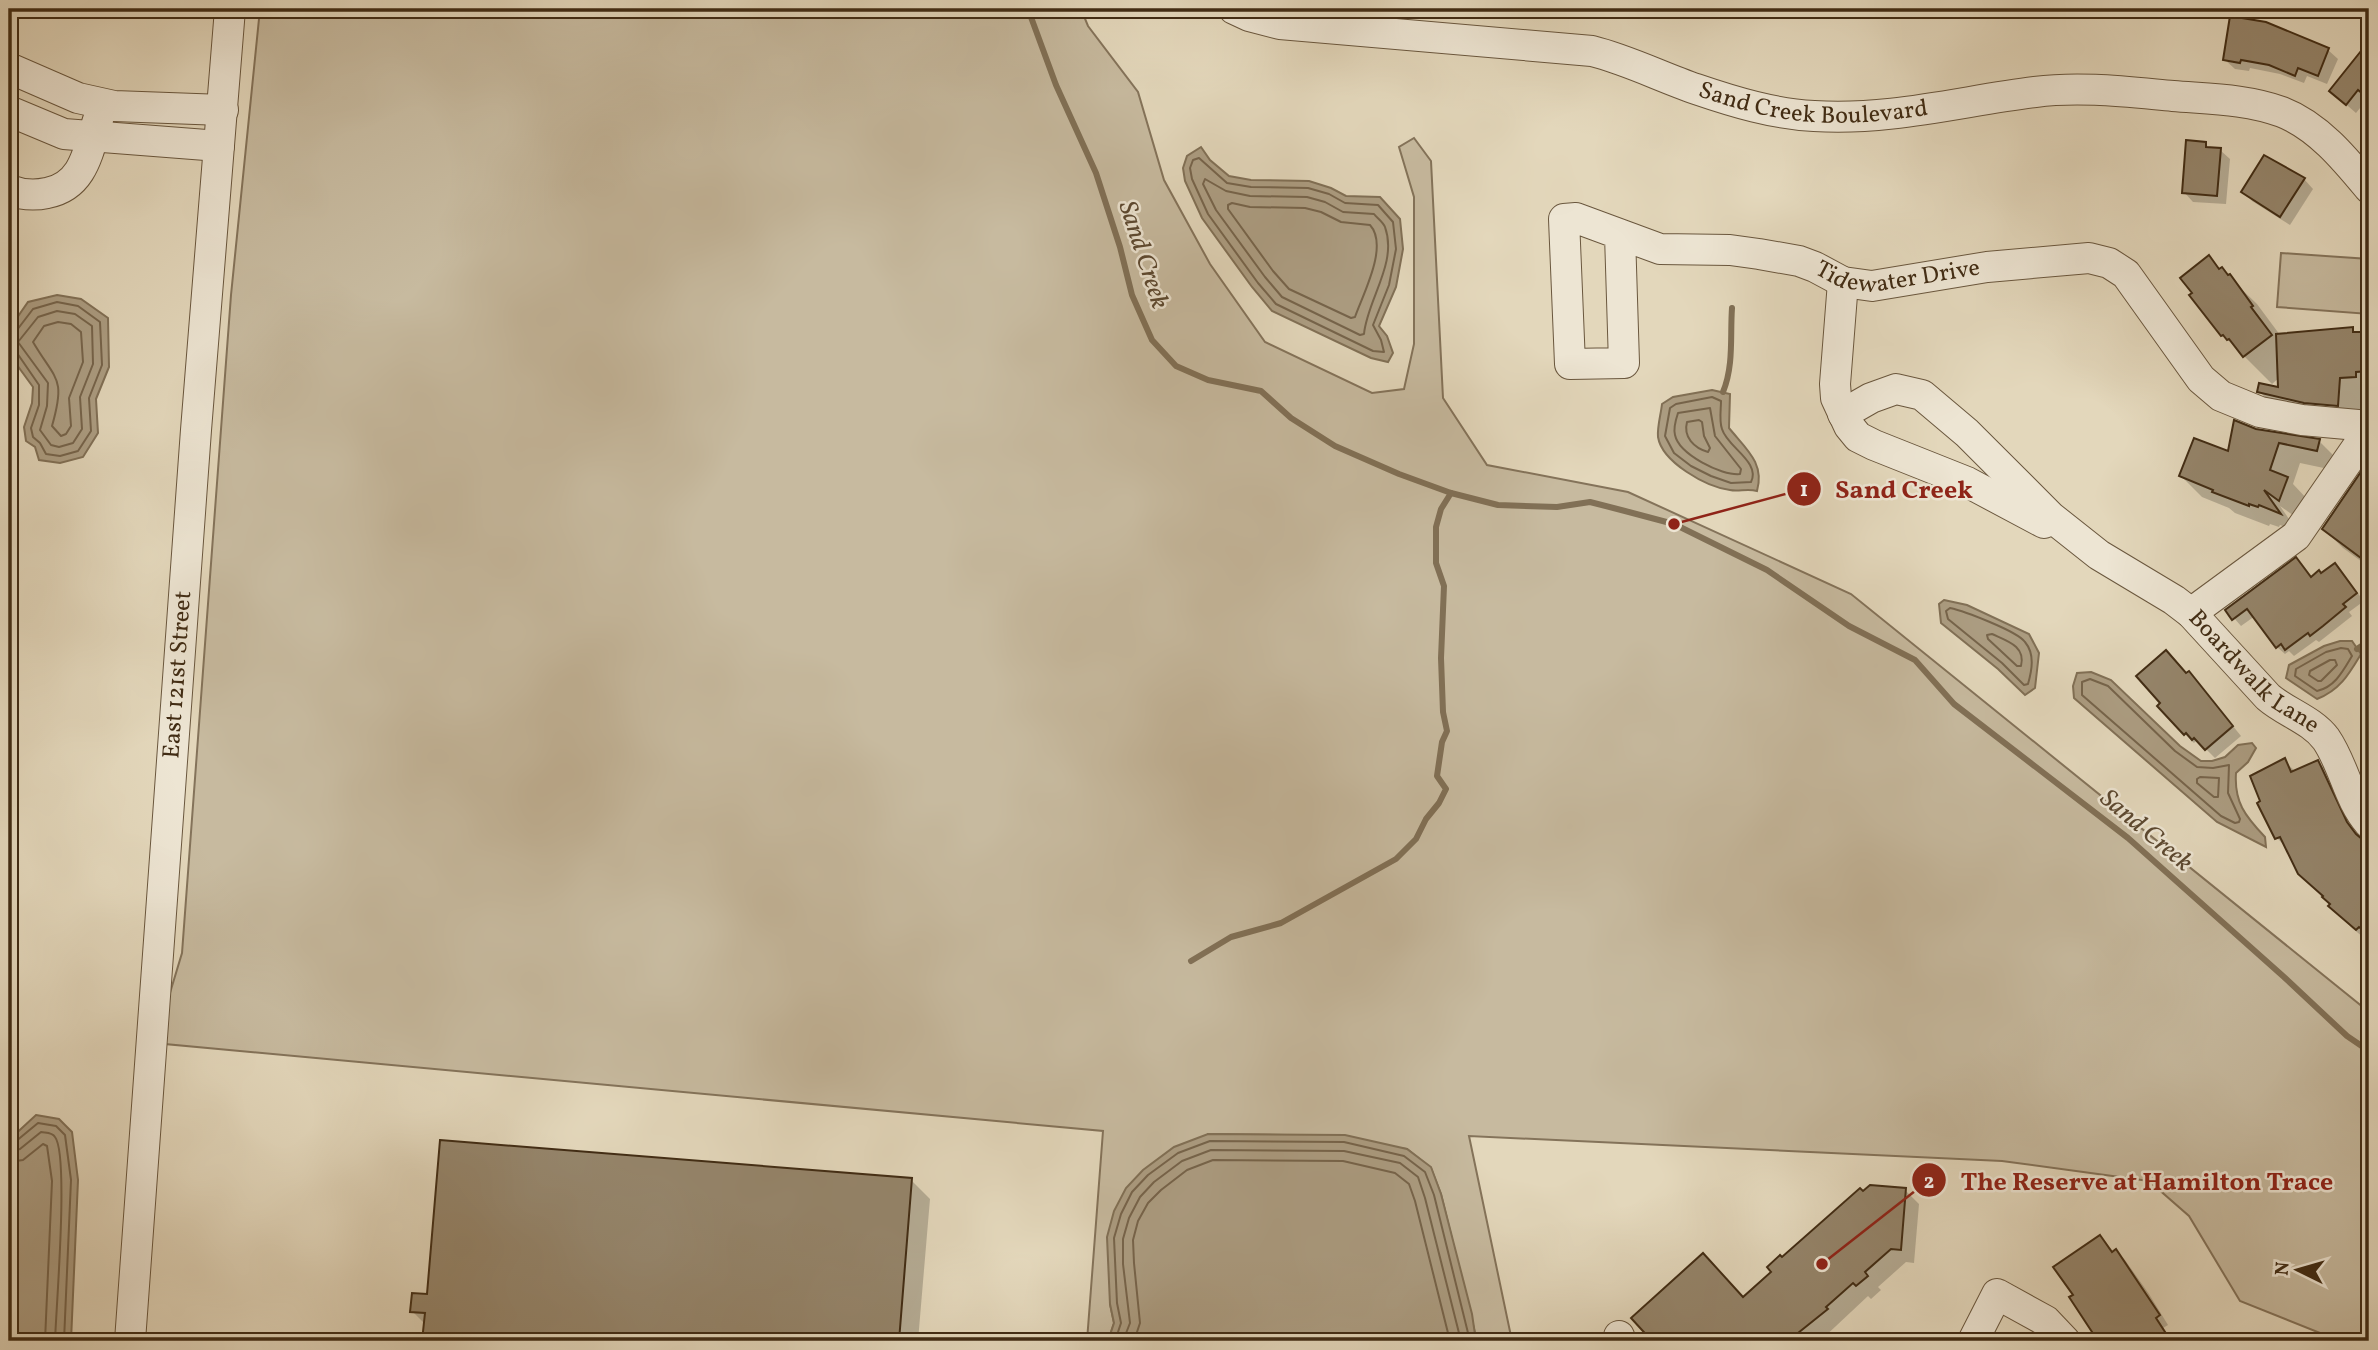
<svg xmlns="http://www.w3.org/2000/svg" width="2378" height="1350" font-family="Vollkorn,serif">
<rect width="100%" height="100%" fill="#e3d7bb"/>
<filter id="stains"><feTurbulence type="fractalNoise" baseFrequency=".00286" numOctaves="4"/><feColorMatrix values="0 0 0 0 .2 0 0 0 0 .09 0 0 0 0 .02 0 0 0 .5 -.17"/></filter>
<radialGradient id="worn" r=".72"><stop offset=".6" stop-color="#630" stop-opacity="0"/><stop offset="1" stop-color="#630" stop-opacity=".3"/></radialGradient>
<g fill="#c7ba9f" stroke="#84735a" stroke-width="2">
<polygon points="260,9 1081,9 1088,26 1138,92 1164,180 1210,264 1265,342 1372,393 1404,389 1414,344 1414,197 1399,147 1414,138 1431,161 1443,398 1487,465 1628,492 1851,594 2369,1012 2369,1341 2340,1341 2240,1301 2189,1216 2149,1181 2002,1161 1469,1136 1512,1341 1477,1341 1441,1194 1431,1168 1407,1149 1284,1135 1208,1134 1110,1304 1114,1323 1108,1341 1087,1341 1103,1131 165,1044 163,1016 182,953 231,295"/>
<polygon points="2281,253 2369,259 2369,314 2277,307"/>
</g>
<g fill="#ac9d82" stroke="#817056" stroke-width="2">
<polygon points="1201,147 1210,160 1229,176 1251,180 1309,181 1331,188 1346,196 1380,197 1400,219 1403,249 1396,287 1379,326 1387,336 1393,353 1388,362 1371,358 1272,311 1252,287 1202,218 1185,181 1183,168 1187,156"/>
<polygon points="57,295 81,299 108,318 109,367 96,399 98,433 83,457 60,463 39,460 35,447 26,441 24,427 32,403 33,387 9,354 12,325 28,302"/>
<path d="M1712,390l18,4 -1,34c17,21 36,35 28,63 -10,-3 -18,1 -27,-1 -24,-3 -68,-28 -72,-53 -1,-10 3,-23 4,-33l11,-7z"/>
<polygon points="1944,600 1967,605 2029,634 2039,653 2035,688 2025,695 1998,669 1941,623 1939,604"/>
<path d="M2340,641h12l9,13c-12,20 -21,36 -44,45l-31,-21 3,-13 35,-19z"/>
<path d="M2091,672l20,8 69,66 21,15h11l13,-4 13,-12 14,-2 4,5 -8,14 -12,11c-2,29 9,43 29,64l1,10 -49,-25 -143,-124 -1,-12 4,-13z"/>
<polygon points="36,1115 59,1119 72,1132 78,1180 71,1341 9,1341 9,1140"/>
<polygon points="1208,1134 1345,1135 1407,1149 1431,1167 1441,1194 1472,1314 1476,1341 1108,1341 1114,1323 1110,1304 1107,1237 1114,1211 1126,1188 1143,1170 1174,1147"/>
</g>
<g fill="#0003">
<polygon points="2265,23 2328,50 2338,59 2327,84 2307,76 2304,83 2280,74 2250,68 2249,71 2235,69 2225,60"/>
<polygon points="2361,54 2369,60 2369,99 2368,98 2356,113 2341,100"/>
<polygon points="2205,144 2211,149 2220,150 2230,159 2226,204 2193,202 2184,192"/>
<polygon points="2304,179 2313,189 2290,225 2252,201 2243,191"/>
<polygon points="2209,258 2257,304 2280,335 2352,329 2357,334 2369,333 2369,399 2361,399 2359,426 2280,413 2259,391 2280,389 2279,378 2272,384 2223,335"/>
<polygon points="2256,431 2319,441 2340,462 2338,471 2300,463 2293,484 2308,500 2300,520 2280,506 2298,532 2280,525 2279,527 2270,524 2269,526 2235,513 2229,508 2202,497 2181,476 2229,454"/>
<polygon points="2366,468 2369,469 2369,567 2343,548 2324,529"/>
<polygon points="2335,565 2364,601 2349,612 2352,616 2319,642 2316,640 2294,656 2289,651 2285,654 2277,647 2255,616 2241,626 2227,610 2322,575"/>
<polygon points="2187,675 2198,683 2241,736 2215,758 2203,746 2202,747 2196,741 2194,743 2185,734"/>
<polygon points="9,761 19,771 11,887 9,887"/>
<polygon points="2284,761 2296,772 2318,762 2339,783 2361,834 2366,841 2369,842 2369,942 2352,928 2299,873 2288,849 2277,838"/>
<polygon points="911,1180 930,1199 918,1341 424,1341 426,1325 412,1311 429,1296"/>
<polygon points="1905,1190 1919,1204 1914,1263 1906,1262 1878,1287 1881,1290 1871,1299 1868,1296 1820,1341 1654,1341 1633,1318 1744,1299 1773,1272 1782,1260 1863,1194"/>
<polygon points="2100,1237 2114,1253 2116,1251 2125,1260 2149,1294 2168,1325 2163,1328 2173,1341 2100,1341 2090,1327 2075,1295"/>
</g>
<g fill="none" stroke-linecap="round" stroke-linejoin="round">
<g stroke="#76644b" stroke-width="2">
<polygon points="1199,158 1227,183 1251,187 1308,188 1329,194 1345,203 1378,205 1393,222 1396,249 1389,285 1373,325 1381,340 1384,352 1373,351 1276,304 1258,283 1208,214 1192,179 1190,168 1193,160"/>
<path d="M1205,179l21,12 24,5 57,1 18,5 18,10 31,2c3,4 9,8 11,13 13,36 -18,73 -21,107l-4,1 -78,-38 -17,-20 -49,-67 -13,-26z"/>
<path d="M1232,203l18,4 55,1 16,4 20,10 29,3c19,21 -7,69 -15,92l-4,1 -62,-29 -16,-18 -45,-62v-4z"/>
<polygon points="57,311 75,314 92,326 93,364 80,397 82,429 73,443 59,447 51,445 40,430 47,406 48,383 18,342 38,317"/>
<path d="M58,322l13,2 10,8 2,30 -14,36 2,28 -5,8 -5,2 -9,-10c14,-49 4,-45 -19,-84l11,-16z"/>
<polyline points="9,332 17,330 33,309 57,302 78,306 100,322 102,365 89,398 91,431 78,451 60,456 46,454 40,443 33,437 31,428 39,405 39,385 17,353 9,351"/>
<path d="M1712,397l9,4c0,8 -2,20 1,28 5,18 39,33 29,53l-20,1 -20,-7 -20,-10 -17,-13 -9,-17 5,-28 6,-4z"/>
<path d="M1710,408l5,28 26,33 -1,5c-19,2 -61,-20 -65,-39 -2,-7 1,-16 3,-22z"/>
<path d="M1699,420l3,2 2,14 6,12 -2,4c-14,-4 -25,-15 -21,-30z"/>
<path d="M1950,608c14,3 67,23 75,34 10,12 7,28 3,42l-4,1 -22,-22 -54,-44 -2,-8z"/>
<path d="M1992,634c15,7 34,12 29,32h-4l-29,-27 -1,-4z"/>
<path d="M2341,648l7,1 4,7c-9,15 -17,31 -35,35l-22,-15 1,-7 30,-17z"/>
<polygon points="2330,660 2335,660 2337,665 2321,681 2318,681 2309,675 2310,671"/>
<polygon points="2090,679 2108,686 2175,751 2197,767 2213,768 2229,765 2228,793 2240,819 2239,822 2235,823 2221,816 2082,695 2082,682"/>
<polygon points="2200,777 2219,778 2218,797 2214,797 2197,783 2197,779"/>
<polyline points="9,1143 15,1142 38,1123 56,1126 65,1135 71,1180 64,1341"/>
<path d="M9,1152l11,-3 21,-17c5,1 11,0 14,5 14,18 1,172 0,204"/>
<polyline points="9,1162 23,1160 43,1144 47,1146 52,1181 45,1341"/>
<polyline points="1115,1341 1121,1323 1117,1303 1114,1238 1121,1214 1132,1192 1148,1175 1178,1153 1210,1141 1344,1142 1404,1156 1425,1172 1434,1195 1470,1341"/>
<polyline points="1123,1341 1130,1323 1123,1264 1123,1239 1129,1218 1140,1197 1154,1182 1182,1161 1211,1150 1344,1151 1400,1163 1418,1177 1425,1198 1461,1341"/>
<polyline points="1134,1341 1140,1323 1134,1263 1133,1240 1138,1221 1148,1203 1161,1190 1187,1170 1213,1160 1343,1161 1395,1173 1409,1184 1415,1201 1450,1341"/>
</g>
<g stroke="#817056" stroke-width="6">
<polyline points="1028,9 1056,85 1096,173 1120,247 1132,295 1152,340 1176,366 1208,380 1261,391 1291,418 1335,446 1399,474 1451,493 1498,505 1557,507 1590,502 1625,511 1674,524 1767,570 1849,626 1915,660 1954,704 2128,838 2284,977 2347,1036 2369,1051"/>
<path d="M1723,392c11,-27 7,-56 9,-84"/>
<polyline points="2357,649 2369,641"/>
<polyline points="1191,961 1231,937 1281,923 1396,859 1416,839 1426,819 1439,803 1446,789 1437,776 1442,742 1447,731 1443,712 1441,658 1444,586 1436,563 1436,527 1441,509 1451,493"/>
</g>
</g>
<g fill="#95856b" stroke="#412c14" stroke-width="2">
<polygon points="2230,16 2266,22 2329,48 2318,76 2298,68 2295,76 2269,65 2241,60 2240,63 2223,60"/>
<polygon points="2369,41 2369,99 2358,90 2346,105 2329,91"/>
<polygon points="2186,140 2206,142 2206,147 2221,148 2217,196 2182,193"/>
<polygon points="2264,155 2305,178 2280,217 2241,192"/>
<polygon points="2209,255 2219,269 2222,267 2228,275 2230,274 2253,306 2251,307 2272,335 2243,357 2229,339 2227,340 2223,335 2221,336 2189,295 2192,293 2180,278"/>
<polygon points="2353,327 2353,332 2369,332 2369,371 2356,372 2356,377 2340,378 2338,406 2304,403 2257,392 2259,383 2278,387 2276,334"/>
<polygon points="2234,420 2256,429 2320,439 2317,451 2279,443 2270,470 2288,477 2279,501 2264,490 2281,514 2259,505 2258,507 2249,504 2249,506 2212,492 2213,490 2179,476 2194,438 2228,451"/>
<polygon points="2369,460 2369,564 2322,529"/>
<polygon points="2296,557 2311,577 2319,570 2321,573 2335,563 2357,593 2343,604 2346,607 2323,626 2310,636 2308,633 2285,650 2281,644 2276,648 2247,609 2232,620 2225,610"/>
<polygon points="2166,650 2186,673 2189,671 2233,726 2205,750 2194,738 2192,740 2186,733 2184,735 2157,706 2160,703 2136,676"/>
<polygon points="2285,758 2291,772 2318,760 2347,822 2356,834 2362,839 2369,840 2369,935 2359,927 2356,930 2328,906 2330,904 2322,897 2323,896 2298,874 2280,837 2275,839 2257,803 2260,801 2250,776"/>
<polygon points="440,1140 912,1178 899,1341 422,1341 425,1313 410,1312 412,1293 427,1294"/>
<polygon points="1870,1185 1906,1188 1901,1250 1891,1249 1865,1272 1868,1276 1856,1286 1853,1283 1826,1307 1828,1309 1788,1341 1652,1341 1631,1318 1703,1253 1743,1297 1771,1272 1767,1267 1780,1255 1782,1257 1860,1188 1863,1191"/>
<polygon points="2100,1235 2112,1252 2116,1249 2160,1315 2156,1318 2167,1335 2158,1341 2098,1341 2069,1297 2073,1295 2053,1267"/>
</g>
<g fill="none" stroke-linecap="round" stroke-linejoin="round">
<defs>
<g id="minor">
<path id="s1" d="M1234,9l15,7 31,8 312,27c36,9 69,26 104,38 38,13 78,25 118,27 75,5 148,-15 221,-24 45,-6 93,0 138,4 36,3 74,3 109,16 36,14 63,47 87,76"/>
<polyline points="9,68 78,98 114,106 223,110"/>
<polyline points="9,111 64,134 219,146"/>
<path d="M9,190c13,5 24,6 38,3 37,-7 41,-42 51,-73"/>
<path id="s2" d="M1620,235l4,128 -54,1 -6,-145 12,-1 84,31 70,1 29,4 40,7 16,6 28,15 29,4 115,-19 102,-9 20,5 17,11 75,105 20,17 39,16 42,8 67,6"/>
<polyline points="1843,282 1835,384 1836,398 1849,426 1858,437 1874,445 1967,482 2044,523"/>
<path id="s3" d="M1843,414l28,-16 25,-9 26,6 45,38 84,84 48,38 75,45 17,13 77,84c17,15 44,23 58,42 18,26 22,60 43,84"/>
<polyline points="2191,613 2296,536 2369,430"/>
<polyline points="1619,1336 1621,1341"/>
<path id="s4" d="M130,1341l66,-911 34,-421"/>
<polyline points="1973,1341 1997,1294 2046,1321 2065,1341"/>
</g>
</defs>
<use href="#minor" stroke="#6a573e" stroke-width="32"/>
<use href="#minor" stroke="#ede5d3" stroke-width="30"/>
</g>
<g text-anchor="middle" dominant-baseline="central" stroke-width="5" stroke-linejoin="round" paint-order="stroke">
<g font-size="24" fill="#412c14" stroke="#ede5d3">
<text stroke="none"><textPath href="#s1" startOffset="592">Sand Creek Boulevard</textPath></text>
<text stroke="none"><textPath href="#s2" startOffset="672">Tidewater Drive</textPath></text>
<text stroke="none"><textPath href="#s3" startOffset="520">Boardwalk Lane</textPath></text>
<text stroke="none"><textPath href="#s4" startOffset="668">East 121st Street</textPath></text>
</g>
<g font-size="26" font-style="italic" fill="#5c4830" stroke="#ede5d3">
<text transform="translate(1143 255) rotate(72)">Sand Creek</text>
<text transform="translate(2146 831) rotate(40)">Sand Creek</text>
</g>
</g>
<path fill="none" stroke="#8f2418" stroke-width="2.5" d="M1674 524L1804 489M1822 1264L1929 1180"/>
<g fill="#8f2418" stroke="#ede5d3" stroke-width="2.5">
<circle cx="1674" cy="524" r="7"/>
<circle cx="1822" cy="1264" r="7"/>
<circle cx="1804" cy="489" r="18"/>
<circle cx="1929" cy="1180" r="18"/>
</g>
<g font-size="21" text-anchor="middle" font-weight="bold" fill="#fff">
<text x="1804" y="496">1</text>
<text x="1929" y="1188">2</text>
</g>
<g font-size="26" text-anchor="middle" font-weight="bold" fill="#8f2418" stroke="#ede5d3" stroke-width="5" stroke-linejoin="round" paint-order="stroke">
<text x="1904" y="498">Sand Creek</text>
<text x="2147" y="1190">The Reserve at Hamilton Trace</text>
</g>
<rect width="2378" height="1350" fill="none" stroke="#e3d7bb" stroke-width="35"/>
<rect x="10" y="10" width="2357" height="1329" fill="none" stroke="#412c14" stroke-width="3.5"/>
<rect x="18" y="18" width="2343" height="1315" fill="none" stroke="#412c14" stroke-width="2"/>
<g transform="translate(2298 1270) rotate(275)" stroke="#ede5d3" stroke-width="5" paint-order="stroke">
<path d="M0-5L12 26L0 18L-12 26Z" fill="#412c14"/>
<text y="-10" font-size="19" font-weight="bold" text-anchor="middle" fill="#412c14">N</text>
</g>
<rect width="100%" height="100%" filter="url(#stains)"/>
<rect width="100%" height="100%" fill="url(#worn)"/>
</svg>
